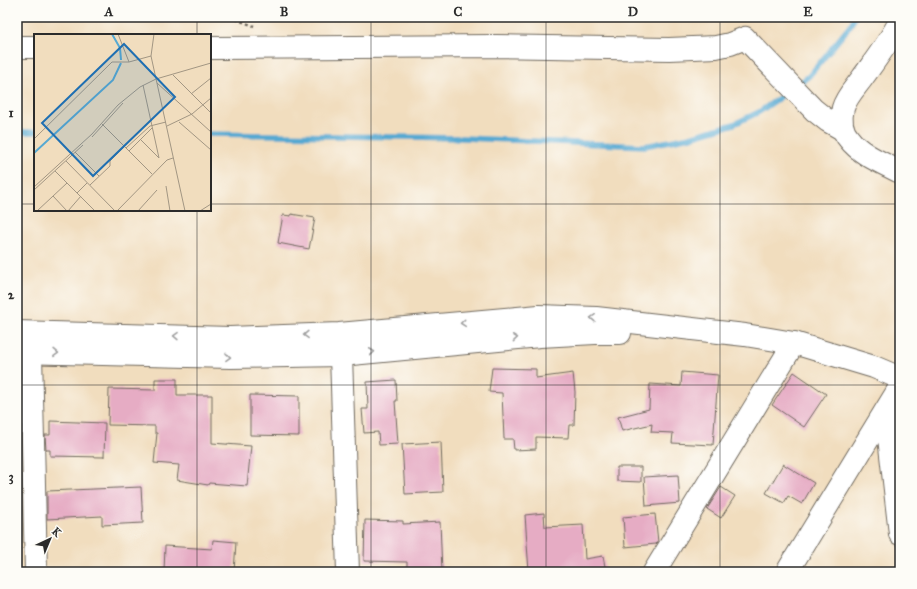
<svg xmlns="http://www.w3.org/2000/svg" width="917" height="589" font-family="'IM FELL Great Primer',serif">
<rect width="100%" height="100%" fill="#fdfcf7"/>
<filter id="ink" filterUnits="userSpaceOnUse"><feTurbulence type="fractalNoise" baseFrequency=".025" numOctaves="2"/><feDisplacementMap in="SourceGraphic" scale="8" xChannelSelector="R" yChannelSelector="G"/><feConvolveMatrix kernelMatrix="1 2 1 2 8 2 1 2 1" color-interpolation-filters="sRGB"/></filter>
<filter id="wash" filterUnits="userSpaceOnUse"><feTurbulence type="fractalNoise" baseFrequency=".012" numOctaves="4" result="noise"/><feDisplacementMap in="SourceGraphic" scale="16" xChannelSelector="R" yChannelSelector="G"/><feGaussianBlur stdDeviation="0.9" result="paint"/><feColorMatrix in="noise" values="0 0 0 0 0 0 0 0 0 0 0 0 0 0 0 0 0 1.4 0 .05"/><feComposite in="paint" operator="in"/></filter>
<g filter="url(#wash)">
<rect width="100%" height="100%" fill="#f1ddbe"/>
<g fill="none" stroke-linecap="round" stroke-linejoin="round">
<g stroke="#57a9d2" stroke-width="5.5">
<polyline points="796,86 809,76 850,26 855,17"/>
<polyline points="17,132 35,132"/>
<polyline points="210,134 463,138 645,146 690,137 734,124 759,112 789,91"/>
</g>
</g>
<g id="blocks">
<g fill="#e6acc4">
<polygon points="291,214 315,218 309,249 278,243 283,215 291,216"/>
<polygon points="492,368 536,369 536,378 573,373 575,392 574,425 569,425 568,438 536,437 536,449 514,450 513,439 504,439 502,393 489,392"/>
<polygon points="682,372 718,375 713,445 672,443 673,433 651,432 652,424 622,431 618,417 649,409 650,384 681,386"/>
<polygon points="794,372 826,394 804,427 772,405"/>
<polygon points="155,379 177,379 177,395 212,395 212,443 251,446 247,486 209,483 208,485 177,480 179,465 154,463 157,433 155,433 155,426 108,425 109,389 155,390"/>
<polygon points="396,380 397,401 395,401 398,444 379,445 378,432 364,433 362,409 368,409 367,382"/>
<polygon points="250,395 299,396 299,436 250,435"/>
<polygon points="50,421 105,423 104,457 50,456 50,450 46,450 45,435 50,435"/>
<polygon points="441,442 443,492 405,494 402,444"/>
<polygon points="783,464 814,483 802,504 788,496 784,503 766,493"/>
<polygon points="617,467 641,467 641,482 617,481"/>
<polygon points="678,475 680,503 646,506 644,477"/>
<polygon points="141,487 143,523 102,525 102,516 47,519 47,491"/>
<polygon points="721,487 735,496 721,518 707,509"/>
<polygon points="544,513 545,527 583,525 585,559 603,556 606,572 529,572 525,515"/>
<polygon points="655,514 658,542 656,544 625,547 623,517"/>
<polygon points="365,520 403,521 403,524 440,522 442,572 407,572 407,562 364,561"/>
<polygon points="213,540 236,542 234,572 164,572 165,546 212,549"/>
</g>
</g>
</g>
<g filter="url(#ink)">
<use href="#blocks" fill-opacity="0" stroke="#70695e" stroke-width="1"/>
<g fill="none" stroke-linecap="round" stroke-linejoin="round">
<defs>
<g id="street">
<path d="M900,21c-10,20 -24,38 -37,56 -7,10 -17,20 -20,31 -3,12 -2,22 6,31 12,16 34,24 51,33"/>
<polyline points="17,47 35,47"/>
<polyline points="210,48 495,46 669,49 716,47 730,44 745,38 814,110 828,121 842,129"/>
<polyline points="17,332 230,338 339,334 539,316 596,318 745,335 794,343 874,367 900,378"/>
<polyline points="340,341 341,355 348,572"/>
<polyline points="17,352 231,357 341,355 540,336 595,333 620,333"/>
<polyline points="31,353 36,572"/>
<polyline points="886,411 900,534"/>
<polyline points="654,572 794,343"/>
<polyline points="787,572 900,387"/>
</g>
</defs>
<use href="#street" stroke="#70695e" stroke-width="24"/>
<polyline stroke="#70695e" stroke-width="2.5" stroke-dasharray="3 3" stroke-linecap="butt" points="230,17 254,26"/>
<use href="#street" stroke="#fff" stroke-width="22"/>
</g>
<defs><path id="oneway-chevron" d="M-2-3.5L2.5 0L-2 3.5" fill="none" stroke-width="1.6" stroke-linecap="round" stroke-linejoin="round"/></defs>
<g stroke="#a0a0a0">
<use href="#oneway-chevron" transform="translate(593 318) rotate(-177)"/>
<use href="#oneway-chevron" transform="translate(463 323) rotate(175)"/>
<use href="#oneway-chevron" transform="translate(306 335) rotate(178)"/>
<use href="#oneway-chevron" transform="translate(176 336) rotate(-179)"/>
<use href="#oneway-chevron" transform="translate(515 338) rotate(-6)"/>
<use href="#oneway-chevron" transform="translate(372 352) rotate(-6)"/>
<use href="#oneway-chevron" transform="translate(56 353) rotate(1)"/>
<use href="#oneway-chevron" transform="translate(228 357) rotate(1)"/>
</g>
</g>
<path fill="none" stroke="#2b2b2b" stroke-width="1" stroke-opacity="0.55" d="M197,17v18M371,17v555M546,17v555M720,17v555M17,204h18M210,204h690M197,210v362M17,385h883"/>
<g transform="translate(34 34)">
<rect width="177" height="177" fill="#f1ddbe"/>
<path fill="none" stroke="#57a9d2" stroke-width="2" d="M78,0l8,14 1,12M0,119l79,-73 8,-17"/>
<path fill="none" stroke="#a29683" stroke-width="1" d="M84,0l11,28 22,-6M120,0l-3,22 34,155M139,41l38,38M123,49l54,49M109,51l16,73M157,60l20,-16M145,88l32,28M68,90l50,50M133,92l25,-12 19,-16M58,103l31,-34M0,105l78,-77h17M107,106l18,18M92,114l24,-22 16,-4M95,117l23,-23M41,118l24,24M32,127l49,50M21,137l40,40M56,151l20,-19v-5l15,-15M132,152l4,25M0,153l58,-53 26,-29 22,-18 16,-8 55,-16M0,156l49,-45M43,159l10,-10M19,162l14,15M3,177l30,-28M34,177l13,-15M83,177l50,-51 6,-2M104,177l19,-21M166,177l11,-7"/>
<path fill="#1f6fb2" fill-opacity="0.15" stroke="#1f6fb2" stroke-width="2" d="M90,10l51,53 -82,79 -51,-53z"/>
<rect width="177" height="177" fill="none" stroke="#2b2b2b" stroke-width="2"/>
</g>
<rect width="917" height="589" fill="none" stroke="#fdfcf7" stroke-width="44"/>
<g transform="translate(50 539) rotate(44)" stroke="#fdfcf7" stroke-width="3" paint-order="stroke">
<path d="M0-3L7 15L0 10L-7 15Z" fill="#2b2b2b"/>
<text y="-6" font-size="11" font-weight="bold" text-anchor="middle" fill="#2b2b2b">K</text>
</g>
<rect x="22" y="22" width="873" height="545" fill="none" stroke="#2b2b2b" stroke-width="1.5"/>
<g font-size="13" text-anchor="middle" font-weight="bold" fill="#2b2b2b">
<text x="109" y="16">A</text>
<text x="284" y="16">B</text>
<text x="458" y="16">C</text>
<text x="633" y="16">D</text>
<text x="808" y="16">E</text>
<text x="11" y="117">1</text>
<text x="11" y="299">2</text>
<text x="11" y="481">3</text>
</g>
</svg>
